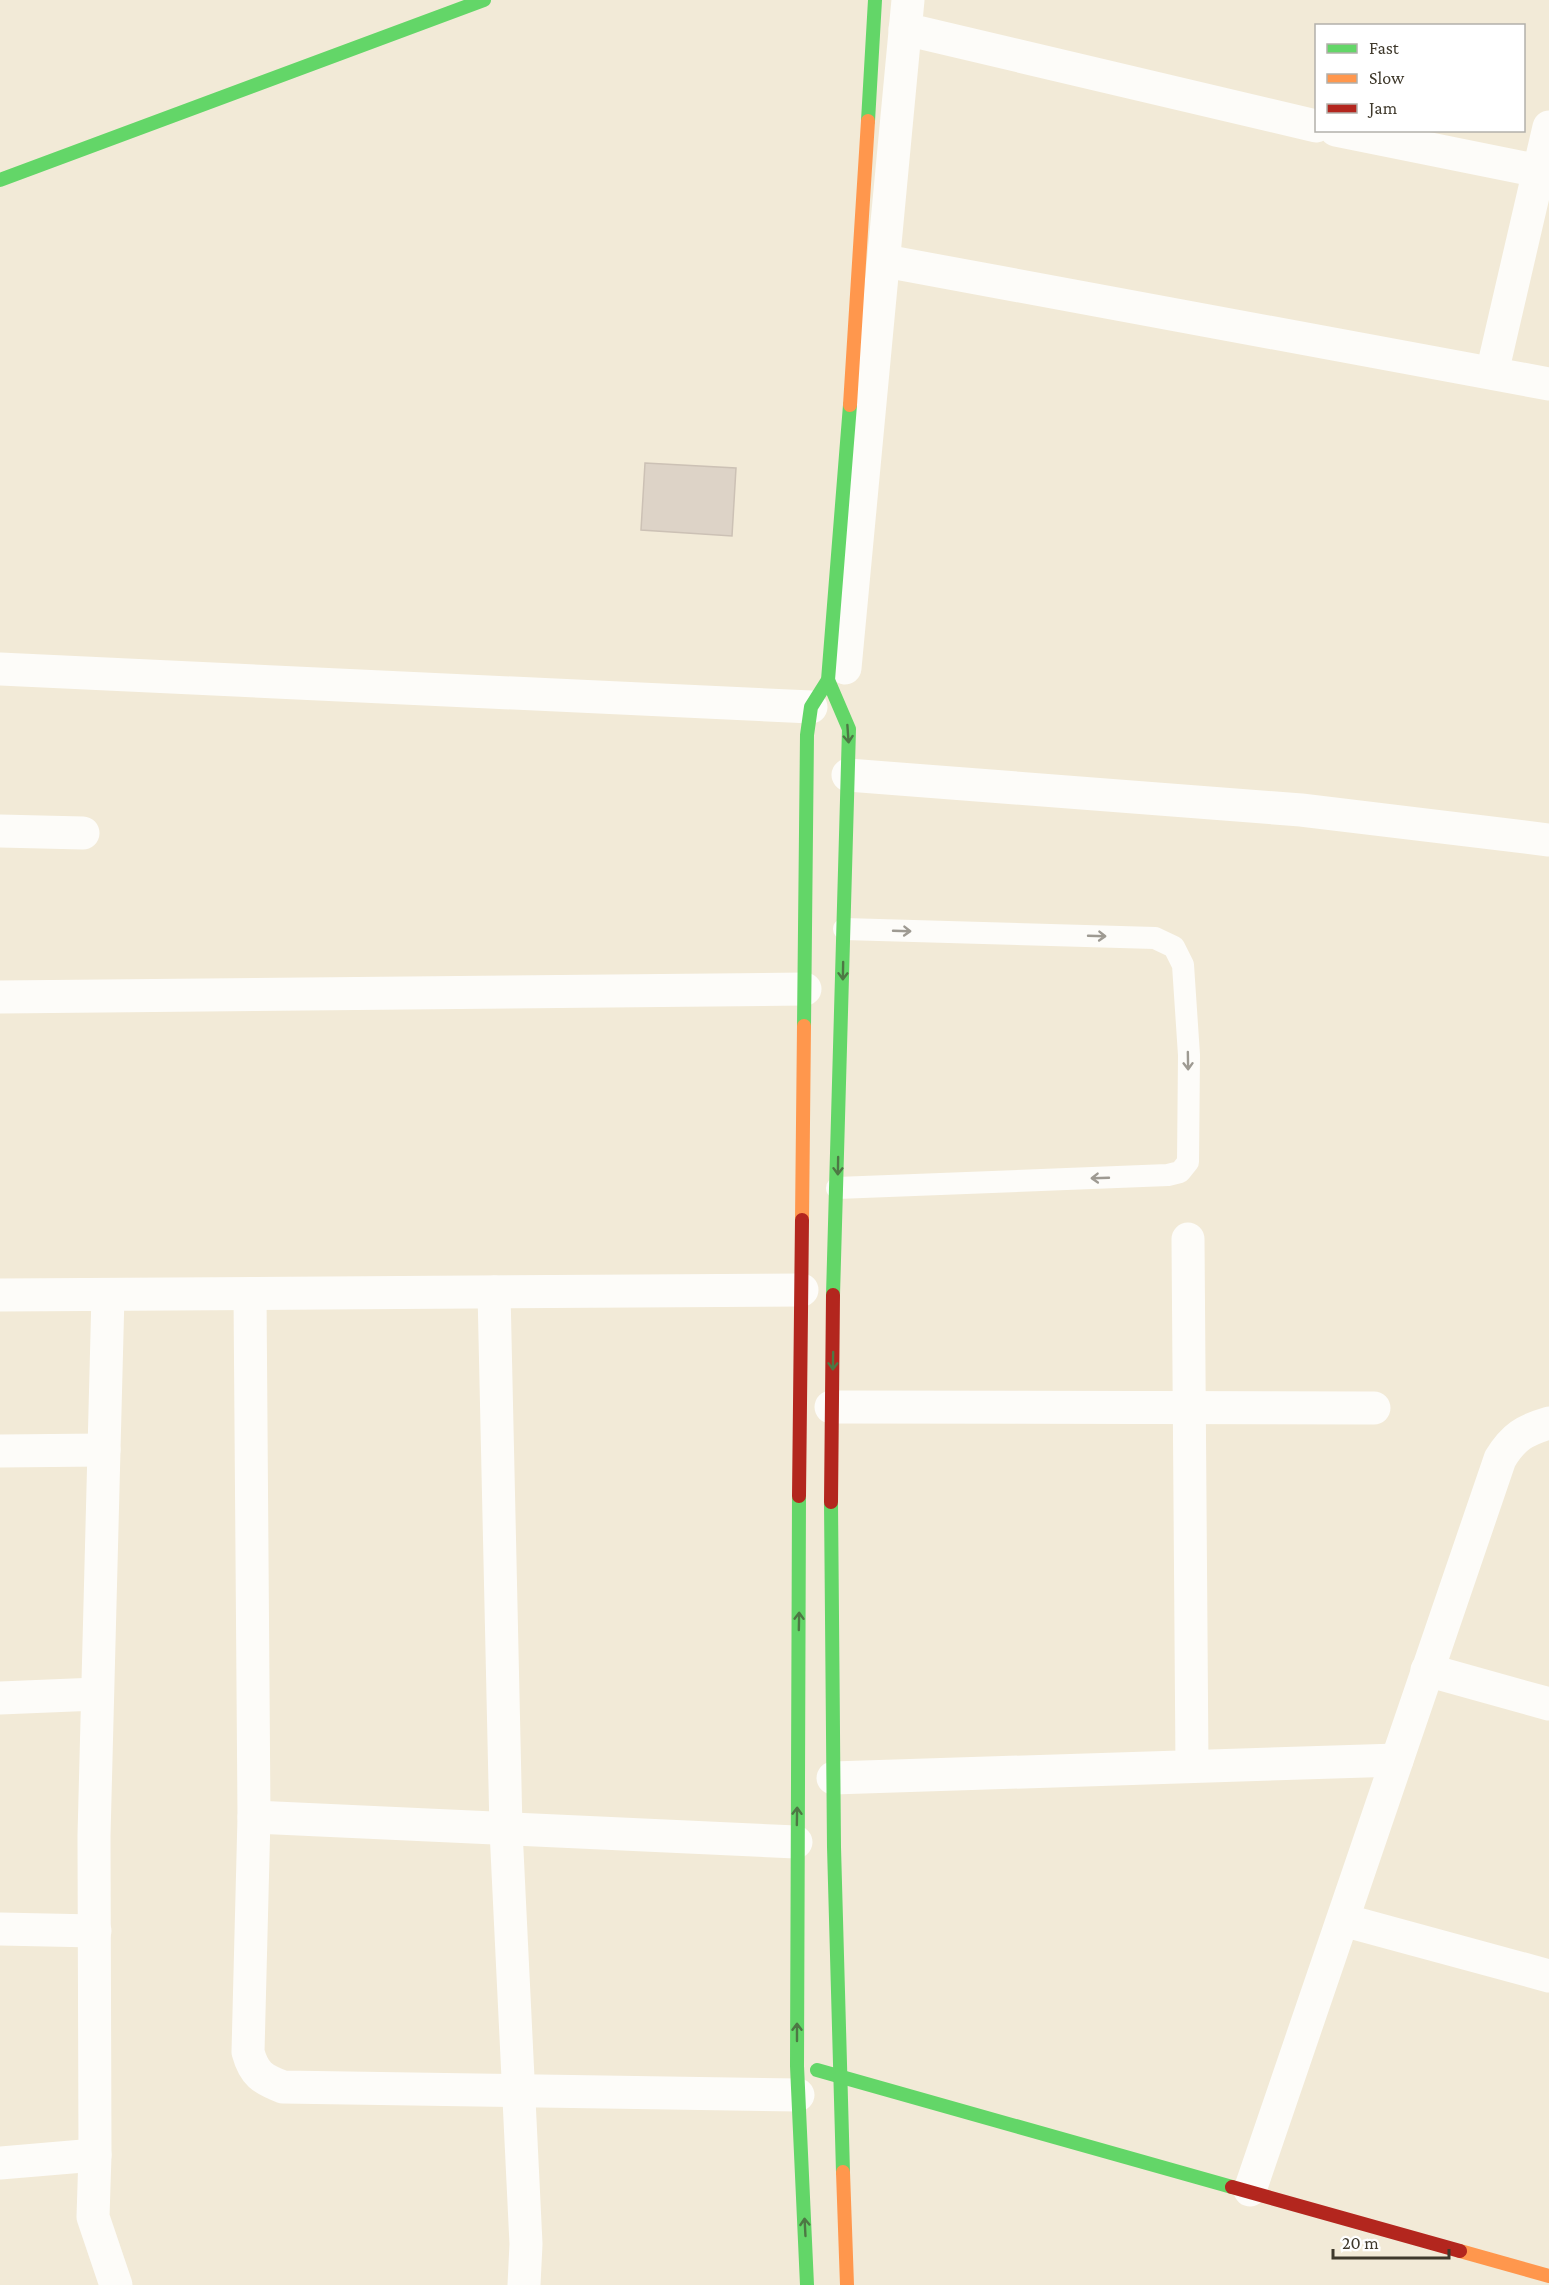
<svg xmlns="http://www.w3.org/2000/svg" width="1549" height="2285" font-family="'Crimson Pro',serif">
<rect width="100%" height="100%" fill="#f2ead7"/>
<polygon fill="#ddd3c7" stroke="#ccc1b5" stroke-width="1.5" points="645,463 736,468 732,536 641,530"/>
<g fill="none" stroke-linecap="round" stroke-linejoin="round">
<polyline stroke="#fdfcf9" stroke-width="22" points="837,1188 1168,1175 1180,1172 1188,1162 1189,1055 1183,965 1174,947 1155,938 844,929"/>
<g stroke="#fdfcf9" stroke-width="33">
<polyline points="905,29 1316,126"/>
<polyline points="1336,130 1549,173"/>
<polyline points="885,261 1549,384"/>
<polyline points="1492,373 1549,127"/>
<polyline points="845,668 908,0"/>
<polyline points="0,669 811,707"/>
<polyline points="848,775 1301,810 1549,840"/>
<polyline points="0,831 83,833"/>
<polyline points="0,997 805,989"/>
<polyline points="1188,1239 1192,1766"/>
<polyline points="494,1292 506,1830 526,2244 524,2285"/>
<path d="M250,1294l4,523 -6,235c6,22 14,27 35,35l515,8"/>
<polyline points="0,1295 802,1290"/>
<polyline points="108,1295 94,1836 95,2155 93,2217 116,2285"/>
<polyline points="831,1407 1374,1408"/>
<polyline points="0,1451 104,1450"/>
<polyline points="1427,1670 1549,1704"/>
<polyline points="0,1698 97,1694"/>
<polyline points="833,1778 1397,1760"/>
<polyline points="254,1817 796,1842"/>
<polyline points="1343,1920 1549,1976"/>
<polyline points="0,1929 95,1931"/>
<polyline points="0,2163 95,2155"/>
<path d="M1250,2190l250,-731c13,-22 25,-29 49,-36"/>
</g>
<g stroke="#63d668" stroke-width="14">
<polyline points="868,121 875,0"/>
<polyline points="0,180 484,0"/>
<polyline points="828,680 849,729 833,1295"/>
<polyline points="804,1026 807,735 811,707 828,680 850,405"/>
<polyline points="799,1496 797,2066 807,2285"/>
<polyline points="831,1502 834,1847 843,2172"/>
<polyline points="817,2070 1232,2187"/>
</g>
<g stroke="#ff974d" stroke-width="14">
<polyline points="850,405 868,121"/>
<polyline points="802,1220 804,1026"/>
<polyline points="843,2172 847,2285"/>
<polyline points="1460,2251 1549,2276"/>
</g>
<g stroke="#b3261e" stroke-width="14">
<polyline points="799,1496 802,1220"/>
<polyline points="831,1502 833,1295"/>
<polyline points="1232,2187 1460,2251"/>
</g>
</g>
<defs><path id="oneway-shaft" d="M-6 0H5M1.5-3L5.5 0L1.5 3" fill="none" stroke-width="1.6" stroke-linecap="round" stroke-linejoin="round" transform="scale(1.5)"/></defs>
<g stroke="#4d7844">
<use href="#oneway-shaft" transform="translate(848 734) rotate(86)"/>
<use href="#oneway-shaft" transform="translate(843 971) rotate(91)"/>
<use href="#oneway-shaft" transform="translate(838 1166) rotate(91)"/>
<use href="#oneway-shaft" transform="translate(833 1361) rotate(91)"/>
<use href="#oneway-shaft" transform="translate(799 1621) rotate(-89)"/>
<use href="#oneway-shaft" transform="translate(797 1816) rotate(-89)"/>
<use href="#oneway-shaft" transform="translate(797 2032) rotate(-90)"/>
<use href="#oneway-shaft" transform="translate(805 2227) rotate(-93)"/>
</g>
<g stroke="#9e9a92">
<use href="#oneway-shaft" transform="translate(902 931) rotate(2)"/>
<use href="#oneway-shaft" transform="translate(1097 936) rotate(2)"/>
<use href="#oneway-shaft" transform="translate(1188 1061) rotate(89)"/>
<use href="#oneway-shaft" transform="translate(1100 1178) rotate(178)"/>
</g>
<rect x="1315" y="24" width="210" height="108" fill="#ffffff" stroke="#b2b0ab" stroke-width="1.5"/>
<rect x="1327" y="44" width="30" height="9" fill="#63d668" stroke="#b2b0ab" stroke-width="1.5"/>
<text x="1369" y="54" font-size="18" fill="#3f392c">Fast</text>
<rect x="1327" y="74" width="30" height="9" fill="#ff974d" stroke="#b2b0ab" stroke-width="1.5"/>
<text x="1369" y="84" font-size="18" fill="#3f392c">Slow</text>
<rect x="1327" y="104" width="30" height="9" fill="#b3261e" stroke="#b2b0ab" stroke-width="1.5"/>
<text x="1369" y="114" font-size="18" fill="#3f392c">Jam</text>
<path d="M1333 2249v9h116v-9" fill="none" stroke="#3f392c" stroke-width="3"/>
<text x="1342" y="2249" font-size="18" fill="#3f392c" stroke="#ffffff" stroke-width="4.5" paint-order="stroke">20 m</text>
</svg>
